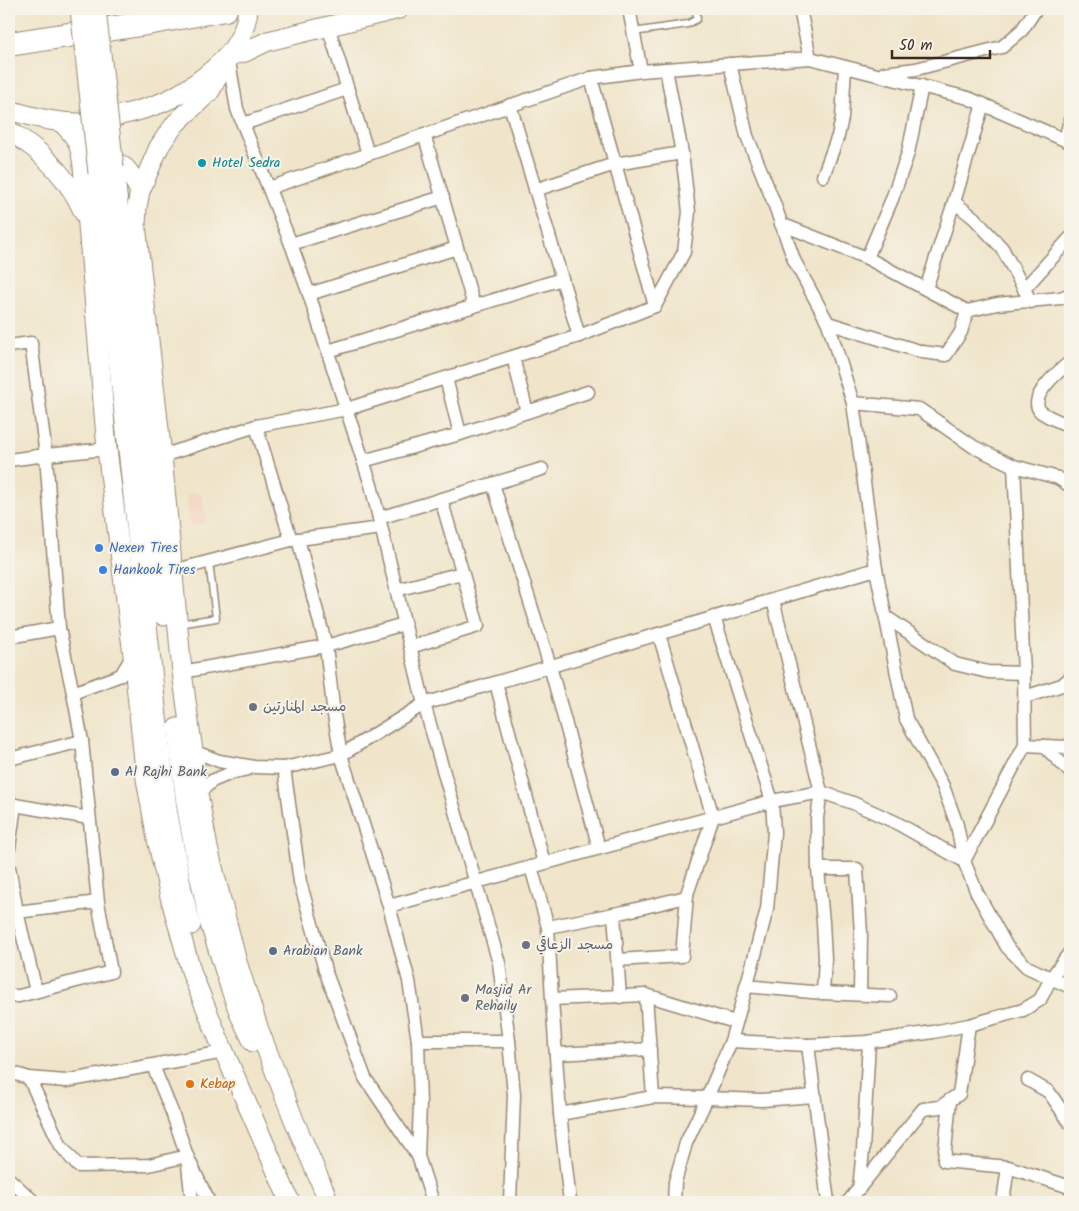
<svg xmlns="http://www.w3.org/2000/svg" width="1079" height="1211" font-family="Kalam,'Playpen Sans Arabic',sans-serif">
<rect width="100%" height="100%" fill="#f7f3e8"/>
<filter id="ink" filterUnits="userSpaceOnUse"><feTurbulence type="fractalNoise" baseFrequency=".02" numOctaves="2"/><feDisplacementMap in="SourceGraphic" scale="10" xChannelSelector="R" yChannelSelector="G"/><feConvolveMatrix kernelMatrix="1 2 1 2 8 2 1 2 1" color-interpolation-filters="sRGB"/></filter>
<filter id="wash" filterUnits="userSpaceOnUse"><feTurbulence type="fractalNoise" baseFrequency=".0096" numOctaves="4" result="noise"/><feDisplacementMap in="SourceGraphic" scale="20" xChannelSelector="R" yChannelSelector="G"/><feGaussianBlur stdDeviation="1.12" result="paint"/><feColorMatrix in="noise" values="0 0 0 0 0 0 0 0 0 0 0 0 0 0 0 0 0 1.4 0 .05"/><feComposite in="paint" operator="in"/></filter>
<g filter="url(#wash)">
<rect width="100%" height="100%" fill="#f0e5cb"/>
<polygon fill="#f3d4bf" points="202,493 206,522 190,526 186,494"/>
</g>
<g filter="url(#ink)">
<g fill="none" stroke-linecap="round" stroke-linejoin="round">
<defs>
<g id="service">
<polyline points="633,32 688,24 697,19 696,9"/>
<polyline points="179,624 216,618 209,562"/>
</g>
<g id="minor">
<polyline points="629,9 641,71"/>
<polyline points="800,9 810,58"/>
<polyline points="328,26 368,154"/>
<polyline points="228,56 237,109 291,244 309,294 371,485 424,704 499,963 509,1041 514,1095 510,1202"/>
<polyline points="730,64 747,136 774,203 794,260 828,323 853,403 876,569 906,719 943,786 957,825 964,861"/>
<polyline points="884,73 916,69 1002,47 1022,30 1036,9"/>
<polyline points="510,105 579,336"/>
<polyline points="243,124 347,89"/>
<polyline points="424,134 474,306"/>
<polyline points="1065,140 1070,120"/>
<polyline points="823,176 838,136 842,118 845,67"/>
<polyline points="269,188 591,78 641,71 810,58 968,98 1065,140 1070,140"/>
<polyline points="535,190 615,164 682,153"/>
<polyline points="954,202 974,218 1002,248 1031,302"/>
<polyline points="781,224 867,258 967,311 961,332 946,355 922,352 828,323"/>
<polyline points="291,244 443,197"/>
<polyline points="867,258 892,199 908,153 922,86"/>
<polyline points="926,289 954,202 983,104"/>
<polyline points="1024,289 1070,238"/>
<polyline points="309,294 457,248"/>
<polyline points="655,306 684,252 689,212 682,153 666,69"/>
<polyline points="967,311 997,304 1061,298 1070,294"/>
<polyline points="9,346 31,343 46,455 59,628 73,693 82,741 98,902 111,972 19,996 9,996"/>
<polyline points="328,351 562,279"/>
<polyline points="513,357 527,412"/>
<path d="M1070,362c-10,8 -44,36 -29,50 8,6 20,10 29,14"/>
<polyline points="853,403 919,409 974,447 1014,466 1058,478 1070,486"/>
<polyline points="256,426 291,540"/>
<polyline points="460,434 588,392"/>
<polyline points="162,456 256,426 347,409 579,336 655,306 591,78"/>
<polyline points="9,460 46,455 107,449"/>
<polyline points="363,461 460,434 446,378"/>
<polyline points="493,484 550,666 599,848"/>
<polyline points="379,518 542,469"/>
<polyline points="173,571 291,540 381,528"/>
<polyline points="396,590 462,573"/>
<polyline points="773,600 821,792 817,818 818,869 823,922 825,959 823,993"/>
<polyline points="886,617 955,664 988,672 1024,673"/>
<polyline points="404,624 326,646 334,715 341,755 389,906 409,981 418,1041 420,1104 418,1156"/>
<polyline points="9,637 59,628"/>
<polyline points="410,647 478,626 441,499"/>
<polyline points="182,672 326,646 298,539"/>
<polyline points="496,683 544,863"/>
<polyline points="73,693 121,675 133,655"/>
<polyline points="1025,697 1062,685 1070,678"/>
<polyline points="1025,745 1066,747 1070,744"/>
<polyline points="1044,746 1070,772"/>
<polyline points="193,751 219,761 254,767 284,768 341,755 424,704 876,569"/>
<polyline points="9,759 82,741"/>
<polyline points="284,768 300,882 325,970 365,1078 418,1156 433,1202"/>
<polyline points="198,794 212,781 231,773 248,769"/>
<polyline points="9,804 89,818"/>
<polyline points="9,848 15,805"/>
<polyline points="964,861 1025,745 1024,673 1014,466"/>
<polyline points="9,867 17,912 36,991"/>
<polyline points="531,867 548,927 552,999 560,1114 570,1202"/>
<polyline points="818,869 857,869 861,934 860,994"/>
<polyline points="389,906 772,801 821,792 853,803 895,822 964,861 977,893 1007,947 1027,967 1070,987"/>
<polyline points="9,911 17,912 98,902"/>
<polyline points="614,914 620,997"/>
<polyline points="548,927 624,912 686,897 713,817 659,634"/>
<polyline points="618,960 682,956 687,895"/>
<polyline points="746,986 823,993 890,996"/>
<polyline points="646,995 653,1097"/>
<polyline points="552,999 646,995 735,1022"/>
<polyline points="418,1041 509,1041"/>
<polyline points="731,1041 808,1045 867,1042 933,1032 969,1025 1023,1010 1040,1000 1051,978 1070,952"/>
<polyline points="808,1045 828,1202"/>
<polyline points="556,1054 650,1049"/>
<polyline points="153,1066 172,1112 187,1156 192,1202"/>
<polyline points="9,1072 29,1078 66,1081 224,1052"/>
<polyline points="29,1078 61,1146 78,1166 149,1165 187,1156 209,1202"/>
<polyline points="1028,1080 1049,1092 1070,1123"/>
<polyline points="950,1100 944,1161 1008,1167 1070,1187"/>
<polyline points="560,1114 653,1097 707,1098 762,1100 814,1096"/>
<polyline points="9,1179 34,1202"/>
<polyline points="859,1189 863,1150 869,1042"/>
<polyline points="674,1202 675,1182 686,1143 707,1098 731,1041 755,955 767,909 774,833 772,801 714,617"/>
<polyline points="848,1202 923,1109 940,1107 959,1094 969,1025"/>
<polyline points="1003,1202 1008,1167"/>
</g>
<g id="secondary">
<polyline points="228,56 245,52 268,41 399,9"/>
<polyline points="220,65 217,78 210,91 176,123 167,135 159,147 140,191 137,207 136,225 162,456 182,672 193,751 198,794 208,848 237,962 259,1030 294,1120 329,1202"/>
<path d="M9,110c27,8 58,16 86,12 9,-1 18,-5 26,-7 18,-4 35,-9 51,-17 11,-6 22,-13 32,-21 23,-18 41,-37 44,-68"/>
<path d="M61,122c17,16 19,22 22,44l24,283 26,206 13,124 11,60 13,58 22,77 27,66 71,162"/>
<path d="M9,131c24,14 44,32 60,55 6,8 11,18 15,27"/>
<path d="M106,163c20,-4 25,13 34,28"/>
<polyline points="114,168 164,616"/>
<polyline points="98,173 167,809 182,890 191,925"/>
<polyline points="177,728 186,803 197,865 210,924 230,987 240,1015 253,1042"/>
</g>
<polyline id="motorway" points="9,44 141,24 225,9"/>
</defs>
<use href="#service" stroke="#968874" stroke-width="9"/>
<use href="#minor" stroke="#968874" stroke-width="15"/>
<use href="#secondary" stroke="#968874" stroke-width="21"/>
<use href="#motorway" stroke="#968874" stroke-width="26"/>
<use href="#service" stroke="#fff" stroke-width="6"/>
<use href="#minor" stroke="#fff" stroke-width="12"/>
<use href="#secondary" stroke="#fff" stroke-width="19"/>
<use href="#motorway" stroke="#fff" stroke-width="24"/>
<defs>
<g id="secondary-bridge">
<polyline points="80,9 98,173"/>
<polyline points="96,9 114,168"/>
</g>
</defs>
<use href="#secondary-bridge" stroke="#968874" stroke-width="21" stroke-linecap="butt"/>
<use href="#secondary-bridge" stroke="#fff" stroke-width="19"/>
</g>
</g>
<circle fill="#0f9aa8" stroke="#f7f3e8" stroke-width="2" cx="202" cy="163" r="5"/>
<g fill="#3f7fe0" stroke="#f7f3e8" stroke-width="2">
<circle cx="99" cy="548" r="5"/>
<circle cx="103" cy="570" r="5"/>
</g>
<g fill="#6b7280" stroke="#f7f3e8" stroke-width="2">
<circle cx="253" cy="707" r="5"/>
<circle cx="526" cy="945" r="5"/>
<circle cx="465" cy="998" r="5"/>
</g>
<g fill="#5c6f8a" stroke="#f7f3e8" stroke-width="2">
<circle cx="115" cy="772" r="5"/>
<circle cx="273" cy="951" r="5"/>
</g>
<circle fill="#e8710a" stroke="#f7f3e8" stroke-width="2" cx="190" cy="1084" r="5"/>
<g text-anchor="middle" dominant-baseline="central" stroke-width="4" stroke-linejoin="round" paint-order="stroke">
<g font-size="14" fill="#0d838f" stroke="#f7f3e8" text-anchor="start">
<text x="212" y="163">Hotel Sedra</text>
</g>
<g font-size="14" fill="#366cbe" stroke="#f7f3e8" text-anchor="start">
<text x="109" y="548">Nexen Tires</text>
<text x="113" y="570">Hankook Tires</text>
</g>
<g font-size="14" fill="#5b616d" stroke="#f7f3e8" text-anchor="start">
<text x="263" y="707">مسجد المنارتين</text>
<text x="536" y="945">مسجد الزعاقي</text>
<text x="475" y="990">Masjid Ar<tspan x="475" dy="16">Rehaily</tspan></text>
</g>
<g font-size="14" fill="#4e5e75" stroke="#f7f3e8" text-anchor="start">
<text x="125" y="772">Al Rajhi Bank</text>
<text x="283" y="951">Arabian Bank</text>
</g>
<g font-size="14" fill="#c56008" stroke="#f7f3e8" text-anchor="start">
<text x="200" y="1084">Kebap</text>
</g>
</g>
<rect width="1079" height="1211" fill="none" stroke="#f7f3e8" stroke-width="30"/>
<path d="M892 50v8h98v-8" fill="none" stroke="#3b2a1e" stroke-width="2.5"/>
<text x="899" y="50" font-size="15" fill="#3b2a1e" stroke="#f7f3e8" stroke-width="4" paint-order="stroke">50 m</text>
</svg>
